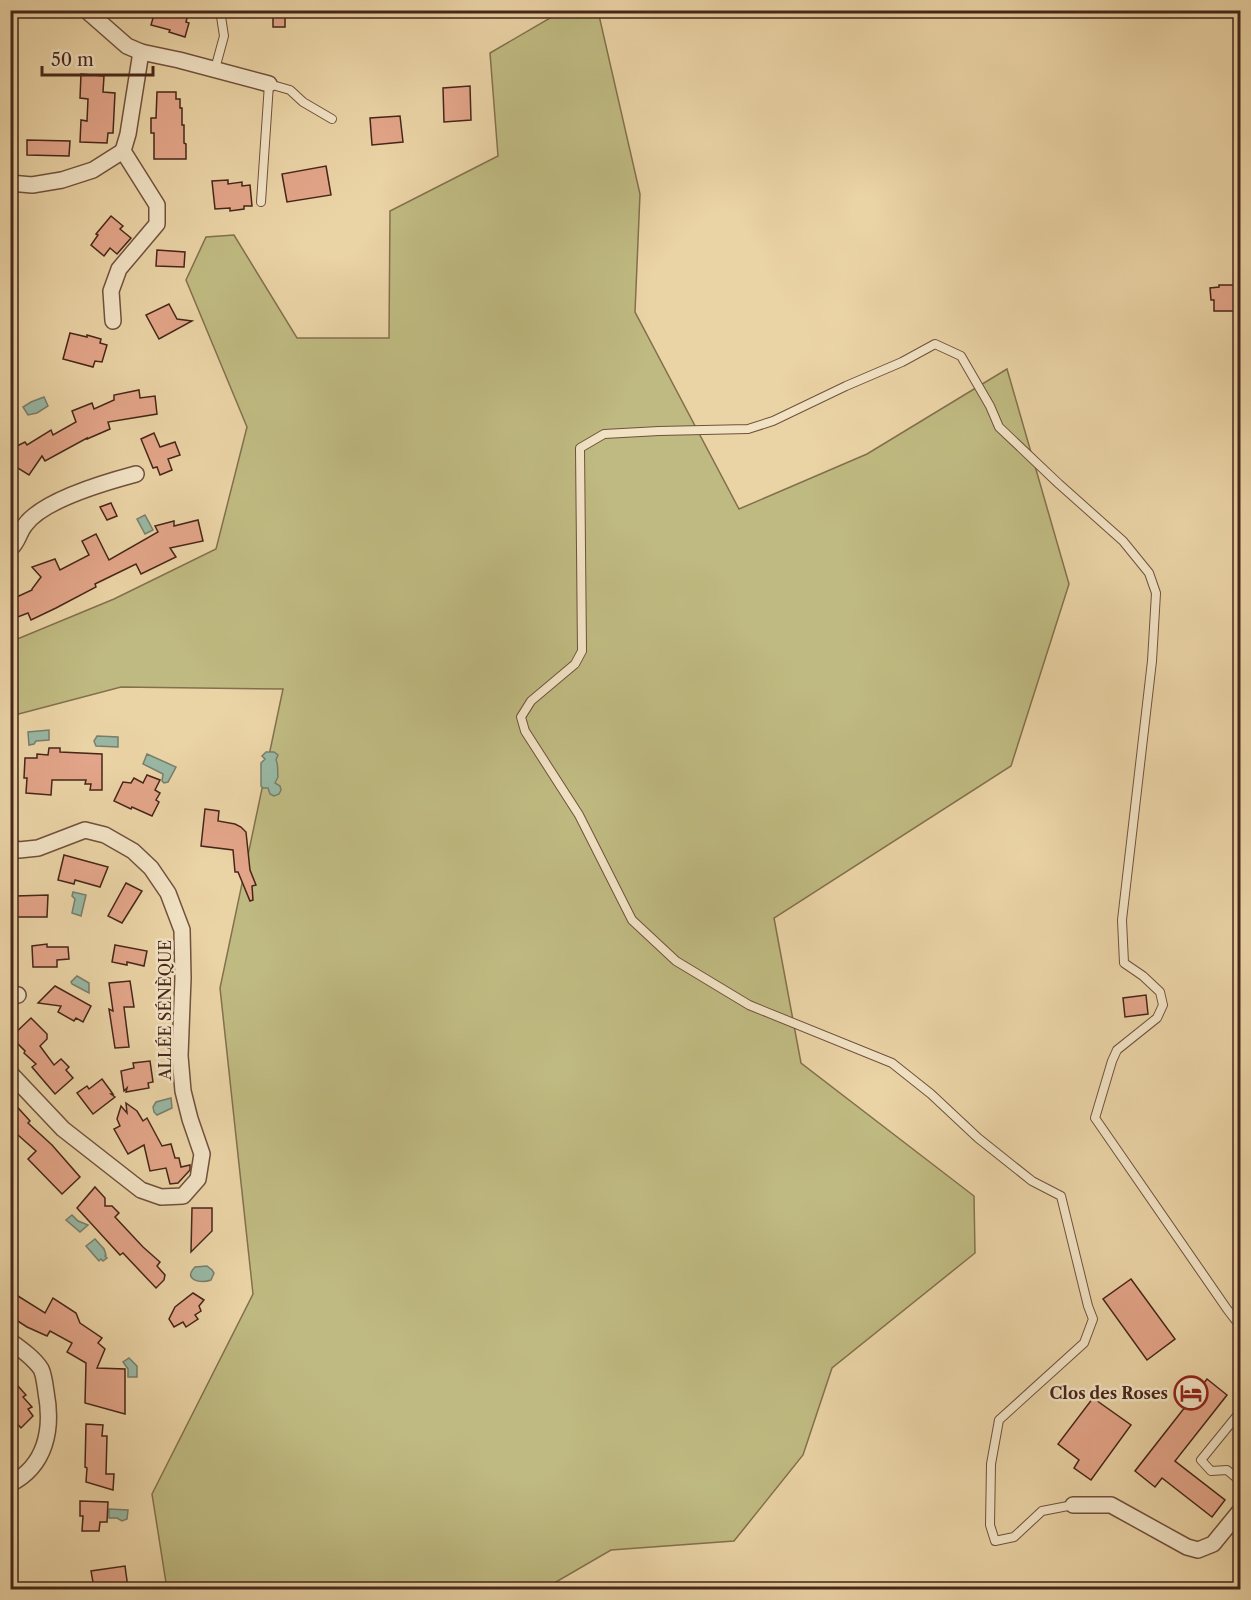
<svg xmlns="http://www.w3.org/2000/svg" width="1251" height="1600" font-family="'Libre Caslon Text',serif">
<rect width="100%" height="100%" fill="#ead3a5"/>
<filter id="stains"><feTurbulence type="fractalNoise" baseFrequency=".00333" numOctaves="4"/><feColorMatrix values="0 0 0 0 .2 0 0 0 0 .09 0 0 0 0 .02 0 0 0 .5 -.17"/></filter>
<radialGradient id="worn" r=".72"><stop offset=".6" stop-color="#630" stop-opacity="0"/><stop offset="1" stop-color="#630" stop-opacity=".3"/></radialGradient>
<polygon fill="#bfba81" stroke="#83704d" stroke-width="1.5" points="562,11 598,11 640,194 635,312 739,509 867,454 1007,369 1069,584 1011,766 774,918 801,1063 974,1196 975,1253 832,1368 803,1455 734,1541 611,1550 544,1589 167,1589 152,1494 253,1294 220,988 283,689 121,687 11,716 10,642 114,599 216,549 247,427 186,280 206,237 234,235 297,338 389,338 390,211 498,156 490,53"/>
<g fill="#98b8a4" stroke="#787e6c" stroke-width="1.5">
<polygon points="44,397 48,406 37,413 28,415 23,407 31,402"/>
<polygon points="145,515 153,530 145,534 137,519"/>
<polygon points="49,730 49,740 36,741 34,744 29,745 28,732"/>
<polygon points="97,736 118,737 118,747 96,746 94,741"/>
<path d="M266,752h8l4,3 -2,5c3,6 1,11 2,17l-3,6 5,3 1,4 -2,4 -5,2 -4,-2 -2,-6h-5l-2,-2v-23l4,-4 -3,-3z"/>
<polygon points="147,754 176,767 168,782 164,783 162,781 163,774 143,764"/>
<polygon points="73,892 86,895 81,916 72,913 75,899 72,896"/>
<polygon points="77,976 89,983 89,993 72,984 71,982"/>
<polygon points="171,1098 172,1108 157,1115 154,1112 153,1107 156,1102"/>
<polygon points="72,1215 78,1221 88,1225 80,1232 66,1220"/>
<polygon points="95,1239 104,1249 106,1255 105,1256 107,1258 103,1261 101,1259 99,1261 86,1246"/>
<path d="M207,1266l5,4 2,3 -3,7c-10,4 -29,0 -16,-13z"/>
<polygon points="129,1358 137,1366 137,1377 128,1377 128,1369 123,1362"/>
<polygon points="109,1509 128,1510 127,1519 122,1521 117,1518 109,1518"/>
</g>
<g fill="#e3a589" stroke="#472619" stroke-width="1.5">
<polygon points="170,10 189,10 186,22 189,23 185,37 169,32 170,30 151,25 155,11 169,15"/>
<rect x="273" y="10" width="12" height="17"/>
<polygon points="81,74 104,76 103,92 115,93 113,133 108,133 107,143 80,142 81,120 87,121 88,99 80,98"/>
<polygon points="470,86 471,120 444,122 443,88"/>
<polygon points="157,92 176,92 176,99 180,99 180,108 182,108 182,125 184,125 184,143 186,144 186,159 154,159 154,133 151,133 151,118 156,118"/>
<polygon points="400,116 403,142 372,145 370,118"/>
<polygon points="27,140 70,141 69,156 27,155"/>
<polygon points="326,166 331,195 287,202 282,174"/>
<polygon points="228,180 228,184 242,182 242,186 250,185 252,206 244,206 244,209 230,211 230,208 215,209 212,181"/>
<polygon points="111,216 123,226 120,229 131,238 117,254 110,248 104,256 91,245 98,235 96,234"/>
<polygon points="157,250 185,252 184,267 156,266"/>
<polygon points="1219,285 1240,285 1240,311 1214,311 1214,300 1211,300 1210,288 1219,287"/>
<polygon points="169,304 177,319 192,321 159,339 146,315"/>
<polygon points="70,333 87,337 87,335 101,339 100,343 107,345 102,362 95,361 93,367 63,359"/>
<polygon points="139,390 140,398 155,396 157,414 108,422 110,429 87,439 87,438 45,461 42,456 29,475 18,468 10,472 10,454 15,452 13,448 25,442 27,445 51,430 53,435 76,422 72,411 92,403 94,409 114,400 114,395"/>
<polygon points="154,433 160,447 175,442 180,455 168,459 172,470 160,475 157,467 153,468 141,439"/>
<polygon points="111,503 117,516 107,520 100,507"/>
<polygon points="198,520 203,541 170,548 176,557 141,574 136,564 95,584 96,587 56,608 31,620 28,613 10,620 10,600 32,590 32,589 41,577 32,567 55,559 60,570 89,555 82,541 96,534 109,560 158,532 155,526 174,521 174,526"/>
<polygon points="49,748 60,748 60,752 102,754 102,790 90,790 91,784 85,784 86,780 52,780 51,795 26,793 27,778 24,778 25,758 37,758 37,754 48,755"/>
<polygon points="147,775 160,780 155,790 160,793 156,800 159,802 152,816 132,807 131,809 114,801 123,782 131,783 134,778 143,783"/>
<polygon points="205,809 219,811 218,821 235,824 241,827 246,832 250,870 256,885 252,886 253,900 250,901 238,872 235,872 233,850 201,846"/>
<polygon points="64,855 108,867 100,887 75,880 74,884 58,880"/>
<polygon points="126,883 142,891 122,923 108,916"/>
<polygon points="48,895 47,917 17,917 16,896"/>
<polygon points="47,944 47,947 68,947 69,959 57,960 57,967 33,967 32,946"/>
<polygon points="115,945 147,951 144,966 127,962 127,965 112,962"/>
<polygon points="130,981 134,1007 124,1007 129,1047 115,1048 109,1009 113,1011 109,983"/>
<polygon points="55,986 91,1006 83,1022 76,1018 74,1021 58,1012 61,1006 38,1003"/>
<polygon points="1146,995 1148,1014 1125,1017 1123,998"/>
<polygon points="31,1018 47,1034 47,1039 40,1046 54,1065 61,1059 69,1067 66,1070 73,1078 55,1094 32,1067 36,1064 24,1053 25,1051 11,1037"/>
<polygon points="150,1061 153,1082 148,1083 149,1088 126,1092 127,1088 124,1091 121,1071 134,1068 133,1063"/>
<polygon points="102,1079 113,1094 111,1094 115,1097 93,1114 77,1093 87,1086 89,1089"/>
<polygon points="10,1099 30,1121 28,1123 52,1145 80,1177 62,1194 28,1159 36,1151 10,1128"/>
<polygon points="126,1103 137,1111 143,1121 147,1118 162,1146 171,1144 175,1158 179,1158 181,1167 190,1165 190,1170 178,1183 170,1184 166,1168 150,1171 144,1145 128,1154 114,1129 120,1126 117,1119 121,1106 127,1113"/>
<polygon points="95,1187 105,1198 105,1206 112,1206 119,1213 115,1217 143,1247 160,1262 157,1266 165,1275 164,1280 156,1288 123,1253 120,1255 77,1208"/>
<polygon points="192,1208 212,1208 212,1231 191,1252"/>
<polygon points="1131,1279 1175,1339 1147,1360 1103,1299"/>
<polygon points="10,1291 45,1313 53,1298 76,1313 80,1323 102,1338 98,1343 105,1349 97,1368 125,1369 125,1414 85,1403 86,1363 67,1352 72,1343 50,1331 47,1336 27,1327 10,1316"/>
<polygon points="193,1293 204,1300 199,1306 201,1311 195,1315 198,1319 186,1327 183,1322 174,1327 169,1319 175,1307"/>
<polygon points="10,1377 26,1395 23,1397 32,1407 28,1409 33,1416 21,1428 11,1417 15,1413 10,1407"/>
<polygon points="1207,1379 1227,1395 1175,1461 1225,1500 1212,1517 1162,1478 1155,1487 1135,1471"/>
<polygon points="1093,1398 1131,1425 1091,1480 1074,1468 1079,1460 1058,1444"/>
<polygon points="86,1424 103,1425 102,1436 107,1436 106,1474 114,1474 113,1490 86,1482 87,1468 85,1467"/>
<polygon points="80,1501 108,1502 107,1522 100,1522 99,1531 82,1531 83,1516 80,1516"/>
<polygon points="125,1566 128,1588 114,1590 113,1585 94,1588 91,1571"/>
</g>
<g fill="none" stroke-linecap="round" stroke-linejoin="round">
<defs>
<g id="lane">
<polyline points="215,69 224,36 220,10"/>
<polyline points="261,202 269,84 290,90 303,102 332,119"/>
<polyline points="1240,1412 1201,1460 1211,1471 1227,1470 1240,1481"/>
<polyline points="1073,1505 1042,1511 1014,1537 995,1541 990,1525 991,1464 999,1420 1084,1343 1093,1319 1088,1306 1061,1196 1032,1181 978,1138 931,1094 892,1063 749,1005 676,961 632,920 579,815 525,731 521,717 531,701 575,664 582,651 580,448 604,434 659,431 748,429 773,421 846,386 902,362 935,344 961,356 990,406 999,427 1059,484 1123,541 1149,573 1156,593 1152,661 1122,920 1124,963 1143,976 1160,992 1163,1005 1157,1018 1117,1050 1112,1061 1095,1118 1227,1309 1240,1326"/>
</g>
<g id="street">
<polyline points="86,10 127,46 141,52 179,60 269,84"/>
<polyline points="10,183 32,185 62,180 93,170 123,151"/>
<polyline points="113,321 111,291 119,269 157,224 157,205 123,151 128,134 141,52"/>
<path d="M10,549c9,-8 8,-15 15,-24 18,-25 81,-43 111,-51"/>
<polyline points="10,847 19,850 38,848 85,830 105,835 133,851 151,868 168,893 182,930 183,978 180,1056 183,1091 190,1119 202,1154 198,1179 183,1196 161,1197 141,1190 63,1129 10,1073"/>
<polyline points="10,994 18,995"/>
<path d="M10,1341c11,8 24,17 31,28 3,6 4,16 5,23 7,37 0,74 -36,92"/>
<polyline points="1073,1505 1111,1505 1187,1547 1198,1550 1213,1544 1240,1511"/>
</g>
</defs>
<use href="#lane" stroke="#70513c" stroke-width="10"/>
<use href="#street" stroke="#70513c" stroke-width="18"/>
<use href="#lane" stroke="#f1e2c4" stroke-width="8"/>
<use href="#street" stroke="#f1e2c4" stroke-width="15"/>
</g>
<defs>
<symbol id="hotel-ring" viewBox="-11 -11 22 22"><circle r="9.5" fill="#f1e2c4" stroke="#8f2418" stroke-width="1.5"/><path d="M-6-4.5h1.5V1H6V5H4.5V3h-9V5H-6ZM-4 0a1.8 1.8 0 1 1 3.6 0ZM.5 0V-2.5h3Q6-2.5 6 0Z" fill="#8f2418"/></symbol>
</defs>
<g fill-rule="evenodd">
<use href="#hotel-ring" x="1172" y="1374" width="38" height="38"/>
</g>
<g text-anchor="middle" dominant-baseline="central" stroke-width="5" stroke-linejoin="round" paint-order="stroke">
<g font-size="16" fill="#472619" stroke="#f1e2c4">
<text transform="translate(165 1010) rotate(-90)">ALLÉE SÉNÈQUE</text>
</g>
<g font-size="16" font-weight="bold" fill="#472619" stroke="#f1e2c4" text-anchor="end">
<text x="1168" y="1393">Clos des Roses</text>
</g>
</g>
<rect width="1251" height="1600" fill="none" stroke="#ead3a5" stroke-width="36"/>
<rect x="12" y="12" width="1227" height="1576" fill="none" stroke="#472619" stroke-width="3"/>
<rect x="18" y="18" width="1215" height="1564" fill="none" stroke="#472619" stroke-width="1.5"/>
<path d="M42 66v9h111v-9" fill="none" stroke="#472619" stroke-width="3"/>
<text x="51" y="66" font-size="18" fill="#472619" stroke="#f1e2c4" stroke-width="4.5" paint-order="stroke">50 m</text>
<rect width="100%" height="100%" filter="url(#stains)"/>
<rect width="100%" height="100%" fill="url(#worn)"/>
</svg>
